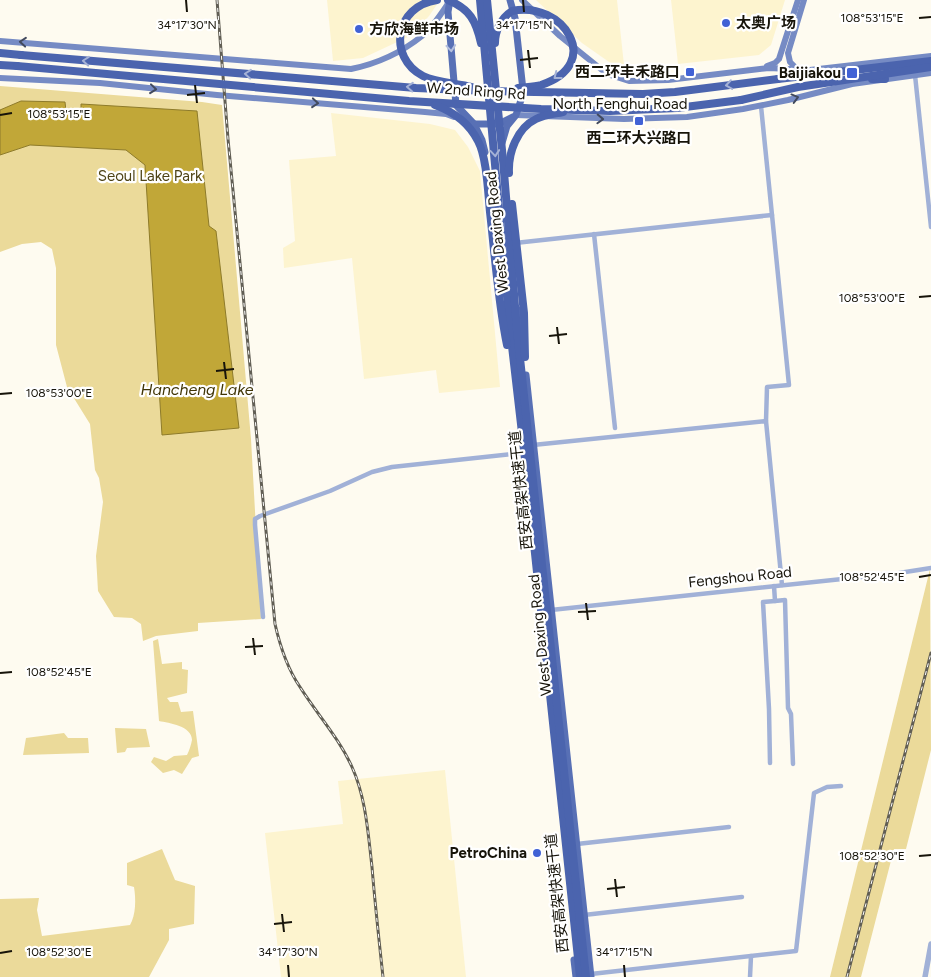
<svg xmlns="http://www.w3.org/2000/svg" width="931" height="977" font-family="Figtree,'Noto Sans SC',sans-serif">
<rect width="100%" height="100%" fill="#fefbf0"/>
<g fill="#fdf4cf">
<polygon points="327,0 440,0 429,16 410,36 363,58 333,61"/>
<polygon points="536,0 617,0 624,65 612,64 582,43"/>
<polygon points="671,0 785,0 771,45 759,55 678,64"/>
<polygon points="331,113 430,124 455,130 468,147 480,171 500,387 439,393 436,370 364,379 352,258 284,268 283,248 295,241 289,160 336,156"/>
<polygon points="445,770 466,977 281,977 265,833 343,824 338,781"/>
</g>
<g fill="#ebda9a">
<polygon points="0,86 202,102 222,105 251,439 261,619 198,623 198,631 156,636 143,641 141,624 132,618 114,617 98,591 96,556 103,502 99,478 95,470 90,424 67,387 56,345 56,268 52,249 41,242 22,244 0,252"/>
<polygon points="930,569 931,750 906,849 894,849 861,977 830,977"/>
<path d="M158,639l4,25 20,-2v7l6,1 -1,23 -20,5 3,4h8l3,10 12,-1 6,45 -7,2 -10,16 -8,-4 -11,3 -12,-11 3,-5 12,4 8,-5 13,-1c2,-4 4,-10 5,-15 0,-14 -23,-17 -33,-19l-6,-80z"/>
<polygon points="115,728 146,729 150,747 127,748 125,752 117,753"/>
<polygon points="64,733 68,738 88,738 89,753 23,755 26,738"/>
<path d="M162,849l13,31 20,6 -1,38 -25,5v11l-20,37h-149v-78l39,-1 -2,12 5,26 88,-11c6,-10 6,-26 4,-38l-7,-2v-22z"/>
</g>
<polygon fill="#c1a738" stroke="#8e7b2a" points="21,101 65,102 66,111 81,111 81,104 197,111 209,226 216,231 239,428 162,435 145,165 126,150 30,145 0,155 0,110"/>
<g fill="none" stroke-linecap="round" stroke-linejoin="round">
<g stroke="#a1b1d7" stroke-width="4.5">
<polyline points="915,75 931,227"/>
<polyline points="594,234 615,428"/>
<polyline points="515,243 772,215 761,106"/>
<polyline points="766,421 767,387 789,385 772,215"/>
<polyline points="533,445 766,421 782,585"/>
<polyline points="774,586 775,601 785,600 788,708 791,714 793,764"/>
<polyline points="551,610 899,573 931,568"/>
<polyline points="263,617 255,525 255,519 260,516 330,491 372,472 392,467 521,453"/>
<polyline points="770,763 769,709 763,602 775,601"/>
<polyline points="577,844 729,827"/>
<polyline points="584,915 742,897"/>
<polyline points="591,974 796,951 814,793 827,787 841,786"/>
<polyline points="750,977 751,956"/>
</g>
<polyline stroke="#a1b1d7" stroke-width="5.5" points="925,977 931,944"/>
<g stroke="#768bc4" stroke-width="6">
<polyline points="522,0 560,36 607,74 629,81 668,80 769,68 810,70 931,56"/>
<path d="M0,41l351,28c25,-5 51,-17 71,-33 11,-9 19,-22 27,-34"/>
<polyline points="767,66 775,63 779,59 798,0"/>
<polyline points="797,69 790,62 788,53 804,0"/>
<polyline points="0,78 100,83 217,95 425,112 446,114 454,117"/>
<polyline points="516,115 624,119 687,117 743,109 788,100 852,84 931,73"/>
</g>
<g stroke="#5870b5" stroke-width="7">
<polyline points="450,0 448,12 456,105 474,124 482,140 485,152"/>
<polyline points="474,124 499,124 513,117"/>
<polyline points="502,143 507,126 516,115 522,97 523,90 515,18 510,0"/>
<polyline points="492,199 502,278"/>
<polyline points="519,310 521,334"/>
<polyline points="526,375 591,977"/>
<polyline points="574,960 576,977"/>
</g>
<g stroke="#4b64ae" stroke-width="8">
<polyline points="0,53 21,55"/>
<polyline points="0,65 17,66"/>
<polyline points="778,79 931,61"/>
<polyline points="872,79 885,79"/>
<polyline points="741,100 798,87 931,67"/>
</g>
<defs>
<g id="rail">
<path d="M217,0l11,139 47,485c5,22 12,44 25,63 17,27 39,51 52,80 14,31 16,66 20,100 3,37 7,73 11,110"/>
<polyline points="847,977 931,653"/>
</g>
</defs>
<use href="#rail" stroke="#615e54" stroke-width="3"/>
<use href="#rail" stroke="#fff" stroke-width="1" stroke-dasharray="4" stroke-linecap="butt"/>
<g stroke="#4b64ae" stroke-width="8">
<path d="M437,0c-42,6 -50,57 -14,76 14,7 34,7 49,11"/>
<path d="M448,0c22,9 28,21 33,43"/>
<polyline points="480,0 510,329 524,450 580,977"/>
<polyline points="487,0 503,160 517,330 586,977"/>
<path d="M495,43c0,-12 6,-25 17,-32 51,-11 93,53 29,74 -7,2 -16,2 -23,3"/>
<polyline points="21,55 416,88 488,91 643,94 675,92 778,79"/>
<polyline points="17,66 409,101 541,109 610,111 677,108 741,100"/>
<path d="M435,105c19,7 34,18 43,36 9,17 10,52 12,71 5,44 8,89 17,133"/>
<path d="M509,173c-1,-20 8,-45 27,-54 8,-4 18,-5 27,-7"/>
<polyline points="512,204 524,313 525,357"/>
</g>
</g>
<defs><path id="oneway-chevron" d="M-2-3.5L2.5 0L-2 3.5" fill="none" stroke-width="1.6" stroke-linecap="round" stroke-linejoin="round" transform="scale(1.25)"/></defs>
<g stroke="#424a5e">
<use href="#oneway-chevron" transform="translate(23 42) rotate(-175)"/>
<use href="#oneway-chevron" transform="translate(153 89) rotate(6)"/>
<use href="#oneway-chevron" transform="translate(795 98) rotate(-15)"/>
<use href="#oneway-chevron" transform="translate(315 103) rotate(5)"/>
<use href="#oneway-chevron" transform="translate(600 119) rotate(2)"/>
</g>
<use stroke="#b4bfde" href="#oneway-chevron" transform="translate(451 48) rotate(85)"/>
<g stroke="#a5b2d6">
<use href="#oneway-chevron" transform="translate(86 61) rotate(-175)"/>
<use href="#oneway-chevron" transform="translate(248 74) rotate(-175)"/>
<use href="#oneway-chevron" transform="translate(557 76) rotate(142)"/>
<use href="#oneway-chevron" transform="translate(729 85) rotate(172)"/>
<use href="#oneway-chevron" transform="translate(410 87) rotate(-176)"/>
<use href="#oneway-chevron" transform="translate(495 153) rotate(85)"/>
</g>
<path fill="none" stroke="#17140a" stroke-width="2" d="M186,0l1,12M523,0l1,12M919,18l12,-1M528,50l2,18M520,60l18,-2M195,85l2,18M187,95l18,-2M0,115l12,-2M919,297l12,-1M557,327l2,17M549,336l18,-2M224,362l2,17M216,371l18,-2M0,394l12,-1M919,577l12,-2M586,603l2,17M578,612l18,-1M253,638l2,17M245,647l18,-1M0,673l12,-1M919,856l12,-1M615,879l2,18M607,889l18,-2M282,914l2,18M274,924l18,-2M0,953l12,-2M288,965l1,12M624,965l1,12"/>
<g fill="#4162d5" stroke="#fff" stroke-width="2">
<circle cx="726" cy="23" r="5"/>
<circle cx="359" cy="29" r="5"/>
<rect x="685" y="67" width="10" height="10" rx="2.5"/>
<rect x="846" y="67" width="12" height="12" rx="2.5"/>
<rect x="634" y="116" width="10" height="10" rx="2.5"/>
<circle cx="537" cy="853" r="5"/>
</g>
<g text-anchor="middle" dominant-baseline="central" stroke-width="4.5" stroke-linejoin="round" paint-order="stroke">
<g font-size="15" font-weight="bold" fill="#17140a" stroke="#fff" text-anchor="end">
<text x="736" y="23" text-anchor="start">太奥广场</text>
<text x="369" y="29" text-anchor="start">方欣海鲜市场</text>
<text x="680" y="72">西二环丰禾路口</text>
<text x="841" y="73">Baijiakou</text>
<text x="639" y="138" text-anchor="middle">西二环大兴路口</text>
<text x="527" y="853">PetroChina</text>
</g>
<g font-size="15" fill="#17140a" stroke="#fff">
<text transform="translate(476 91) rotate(4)">W 2nd Ring Rd</text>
<text x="620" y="104">North Fenghui Road</text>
<text transform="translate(497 232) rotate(-96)">West Daxing Road</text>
<text transform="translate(521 490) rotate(-96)">西安高架快速干道</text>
<text transform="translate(740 577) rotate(-6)">Fengshou Road</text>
<text transform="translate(540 635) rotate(-96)">West Daxing Road</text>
<text transform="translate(557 893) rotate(-96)">西安高架快速干道</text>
</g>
<g font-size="15" fill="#4e4316" stroke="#fff">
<text x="150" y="176">Seoul Lake Park</text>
</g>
<g font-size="16" font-style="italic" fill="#403506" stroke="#fff">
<text x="197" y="389">Hancheng Lake</text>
</g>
</g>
<g font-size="12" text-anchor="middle" fill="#17140a" stroke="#fff" stroke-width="4.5" stroke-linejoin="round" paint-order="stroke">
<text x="872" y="22">108°53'15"E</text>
<text x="187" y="29">34°17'30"N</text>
<text x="524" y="29">34°17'15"N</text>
<text x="59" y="118">108°53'15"E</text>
<text x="872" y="302">108°53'00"E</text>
<text x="59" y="397">108°53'00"E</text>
<text x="872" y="581">108°52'45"E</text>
<text x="59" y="676">108°52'45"E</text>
<text x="872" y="860">108°52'30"E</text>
<text x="59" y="956">108°52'30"E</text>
<text x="288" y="956">34°17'30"N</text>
<text x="624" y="956">34°17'15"N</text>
</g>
</svg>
